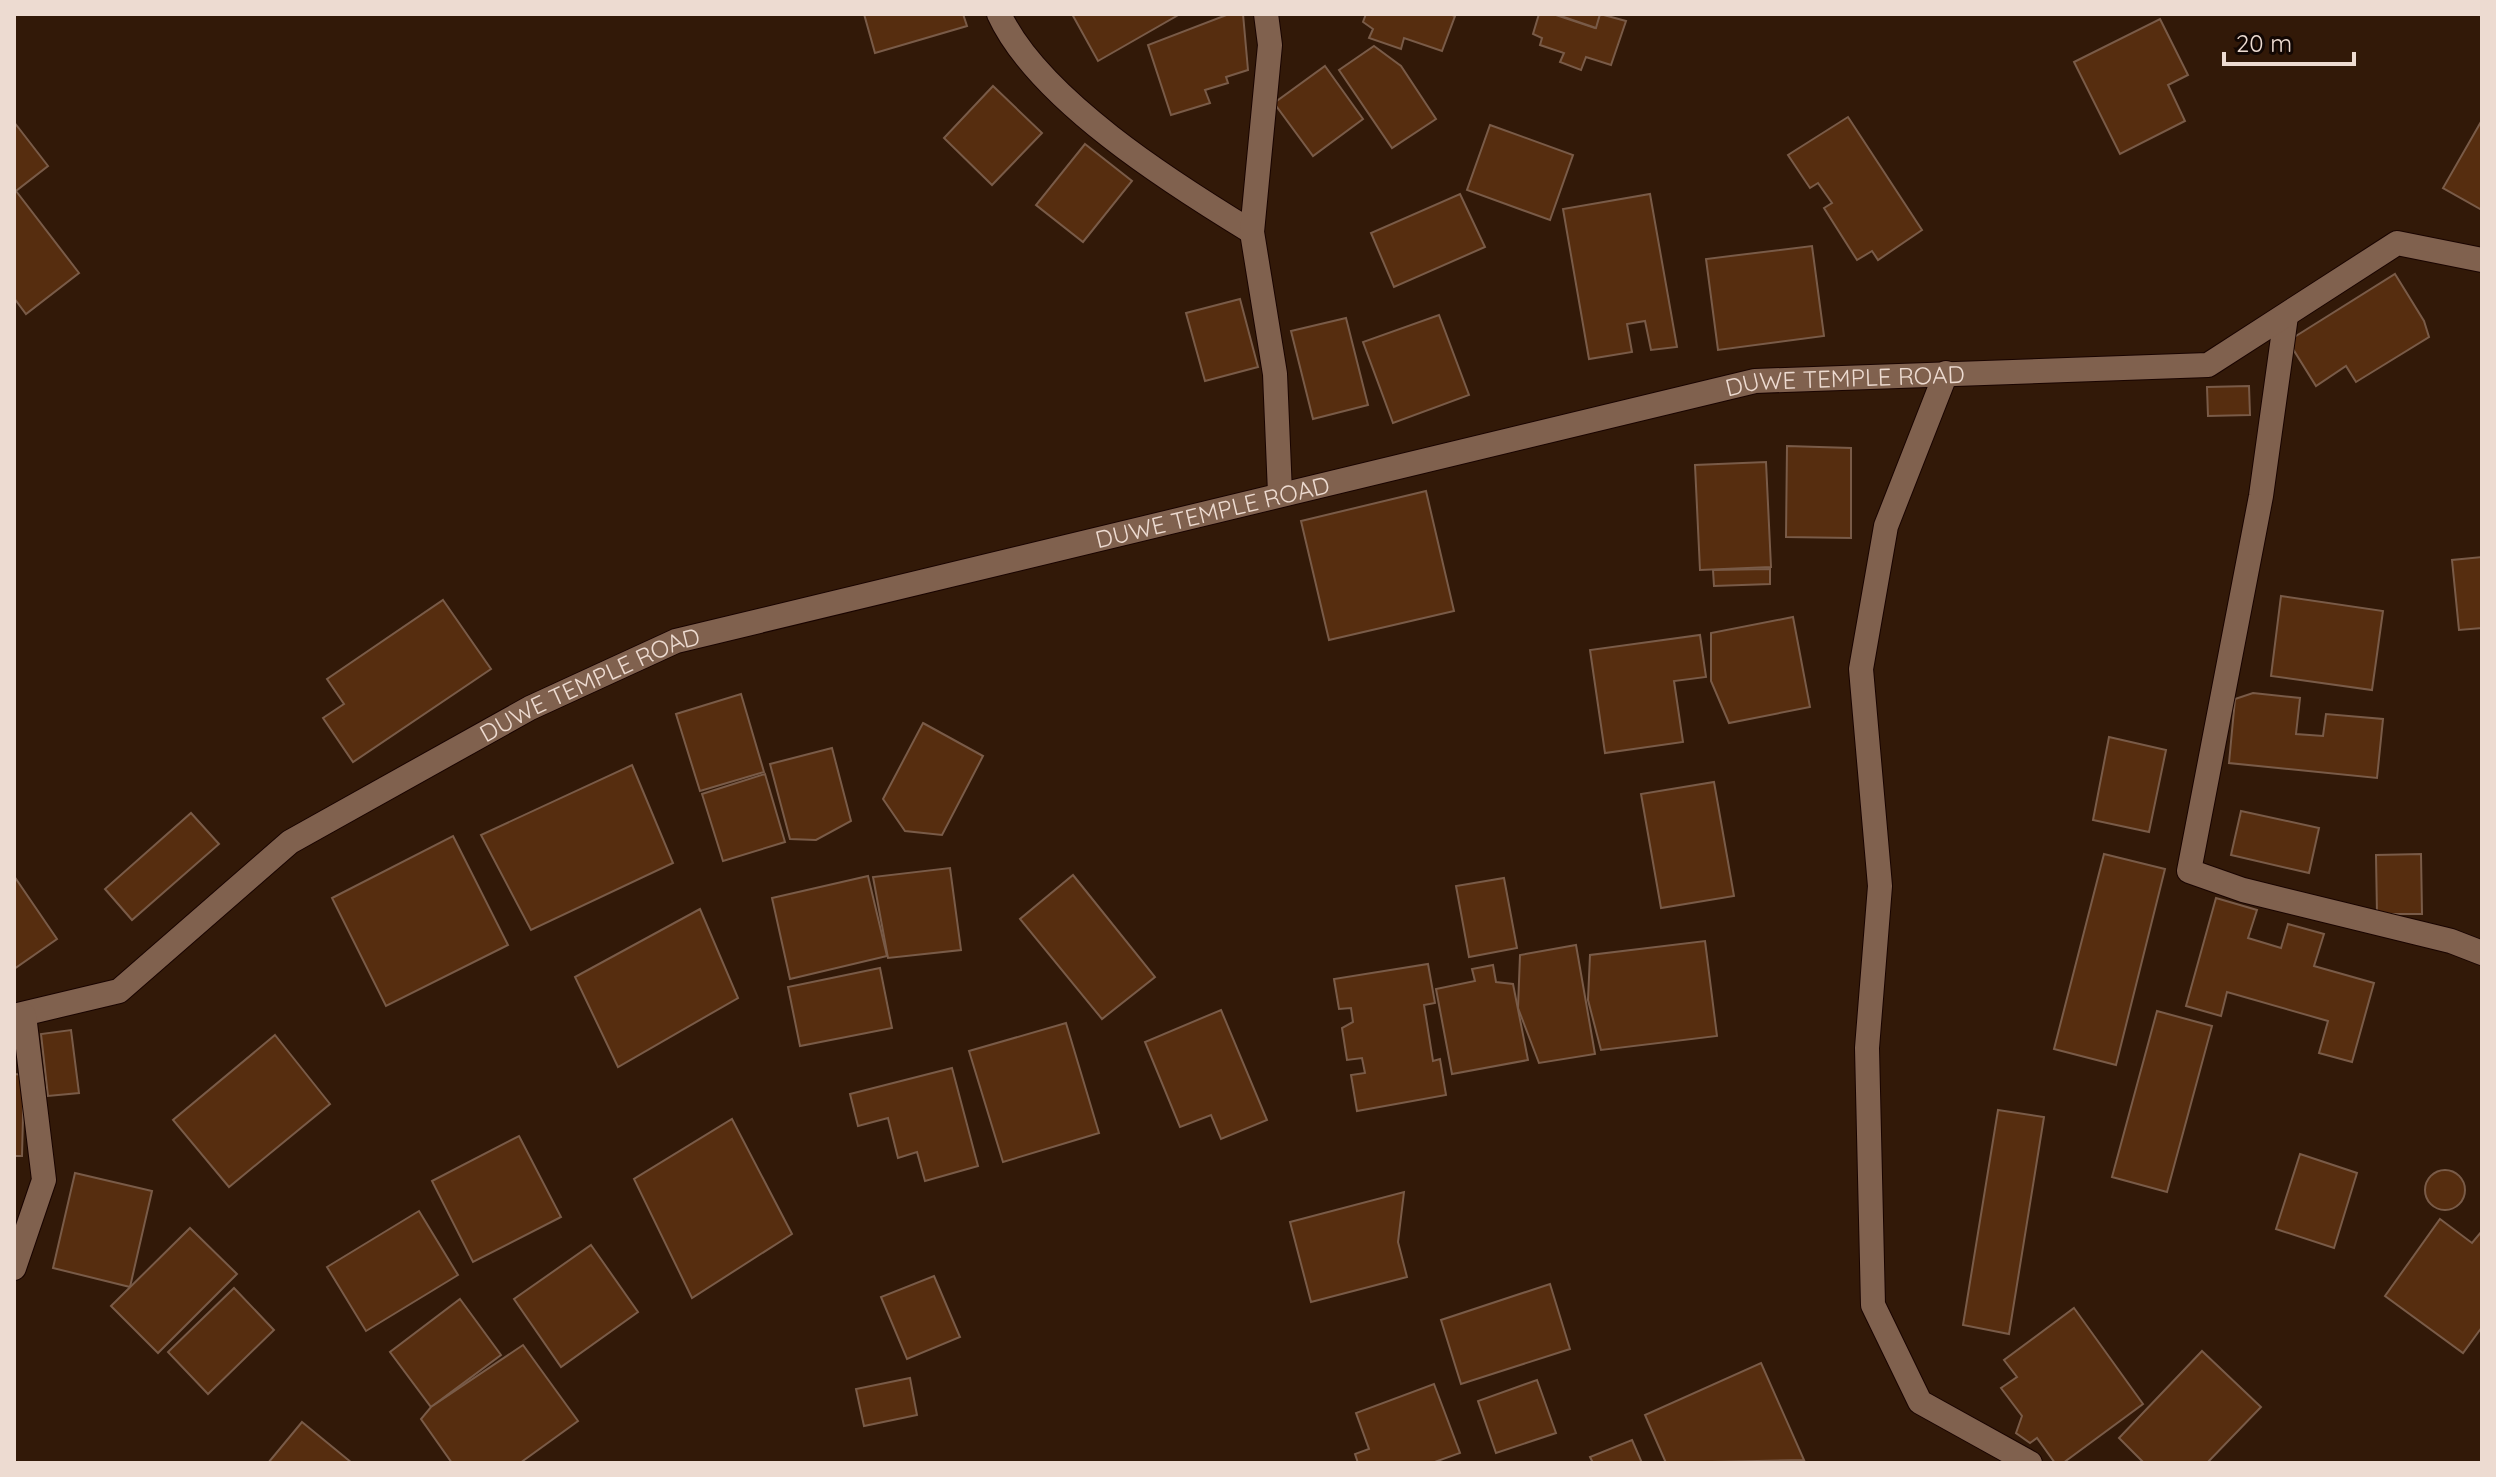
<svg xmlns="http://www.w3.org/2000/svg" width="2496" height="1477" font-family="Quicksand,sans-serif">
<rect width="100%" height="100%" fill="#321908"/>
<g fill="#562d0f" stroke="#795b48" stroke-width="2">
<polygon points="864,14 963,14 967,26 875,53"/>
<polygon points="1072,14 1180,14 1098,61"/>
<polygon points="1229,14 1243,14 1248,70 1226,77 1228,83 1205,90 1210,103 1171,115 1148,45"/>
<polygon points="1366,14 1449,14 1455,16 1442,51 1404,38 1401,49 1369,38 1373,29 1363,22"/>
<polygon points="1539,14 1553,14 1595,28 1600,14 1626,21 1611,65 1586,57 1581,70 1560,62 1564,53 1540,45 1542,38 1533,34"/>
<polygon points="1555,14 1600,14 1596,28"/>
<polygon points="2160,19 2188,75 2168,85 2185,121 2120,154 2074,62"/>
<polygon points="1374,46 1401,66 1436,119 1392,148 1339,70"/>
<polygon points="1325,66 1363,119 1313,156 1274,103"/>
<polygon points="993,86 1042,133 992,185 944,138"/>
<polygon points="1848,117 1922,230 1878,260 1872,251 1857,260 1824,208 1832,203 1818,183 1810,188 1788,155"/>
<polygon points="2482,120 2482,210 2443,188"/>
<polygon points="14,122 48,166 16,191 79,273 26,314 14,298"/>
<polygon points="1490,125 1573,155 1550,220 1467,190"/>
<polygon points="1085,144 1132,181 1083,242 1036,205"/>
<polygon points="1460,194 1485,247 1394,287 1371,233"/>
<polygon points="1650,194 1677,347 1651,350 1645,321 1627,324 1632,352 1589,359 1563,209"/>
<polygon points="1812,246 1824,336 1718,350 1706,259"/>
<polygon points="2395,274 2424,321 2429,337 2356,382 2346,366 2316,386 2288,341"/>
<polygon points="1240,299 1258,367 1205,381 1186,313"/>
<polygon points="1439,315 1469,395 1393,423 1363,342"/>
<polygon points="1346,318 1368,405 1313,419 1291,331"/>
<polygon points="2249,386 2250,415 2208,416 2207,387"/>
<polygon points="1787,446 1851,448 1851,538 1786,537"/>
<polygon points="1766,462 1771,567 1700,570 1695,465"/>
<polygon points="1426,491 1454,611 1329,640 1301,521"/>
<polygon points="2482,557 2482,628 2459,630 2452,560"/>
<polygon points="1770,569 1770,584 1714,586 1713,570"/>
<polygon points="2281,596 2383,611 2372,690 2271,676"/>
<polygon points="443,600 491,669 353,762 323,718 344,704 327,679"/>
<polygon points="1793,617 1810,707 1729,723 1711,681 1711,633"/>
<polygon points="1700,635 1706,677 1674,681 1683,742 1605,753 1590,650"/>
<polygon points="2253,693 2300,698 2296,734 2323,736 2326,714 2383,719 2377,778 2229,763 2235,699"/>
<polygon points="741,694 764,772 700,791 676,714"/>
<polygon points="923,723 983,756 942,835 905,831 883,799"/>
<polygon points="2109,737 2166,750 2149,832 2093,820"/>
<polygon points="832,748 851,821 816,840 790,839 770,764"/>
<polygon points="632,765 673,863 531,930 481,835"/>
<polygon points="765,774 785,842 723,861 702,794"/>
<polygon points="1714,782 1734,896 1661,908 1641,794"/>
<polygon points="2241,811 2319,828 2309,873 2231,855"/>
<polygon points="191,813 219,844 132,920 105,889"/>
<polygon points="453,836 508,945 386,1006 332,898"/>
<polygon points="2104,854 2165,869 2116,1065 2054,1049"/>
<polygon points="2421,854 2422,914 2377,914 2376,855"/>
<polygon points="950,868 961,950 888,958 873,877"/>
<polygon points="1073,875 1155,977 1102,1019 1020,919"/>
<polygon points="14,876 57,939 14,969"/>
<polygon points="868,876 887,956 790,979 772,898"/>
<polygon points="1504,878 1517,948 1469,957 1456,886"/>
<polygon points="2216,898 2257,910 2248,938 2281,948 2288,924 2324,934 2314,966 2374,983 2352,1062 2319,1053 2328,1021 2227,992 2221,1016 2186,1006"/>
<polygon points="700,909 738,998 618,1067 575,977"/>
<polygon points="1705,941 1717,1036 1601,1050 1588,1000 1590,955"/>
<polygon points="1576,945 1595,1054 1539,1063 1518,1008 1520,955"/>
<polygon points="1428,964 1435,1003 1424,1005 1433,1061 1440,1059 1446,1095 1357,1111 1351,1075 1365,1073 1362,1058 1347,1060 1342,1028 1353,1022 1351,1008 1339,1009 1334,979"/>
<polygon points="1493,965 1496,982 1513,984 1528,1060 1452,1074 1436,989 1475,981 1472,969"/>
<polygon points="880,968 892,1028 800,1046 788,987"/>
<polygon points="1221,1010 1267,1120 1221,1139 1211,1115 1180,1127 1145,1042"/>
<polygon points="2157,1011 2212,1026 2167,1192 2112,1177"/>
<polygon points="1066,1023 1099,1133 1003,1162 969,1051"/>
<polygon points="71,1030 79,1093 48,1096 41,1034"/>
<polygon points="275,1035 330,1104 229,1187 173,1120"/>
<polygon points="952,1068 978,1166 925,1181 917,1152 898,1158 888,1118 858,1126 850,1094"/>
<polygon points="14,1074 24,1075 22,1156 14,1156"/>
<polygon points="1998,1110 2044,1117 2009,1334 1963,1325"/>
<polygon points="732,1119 792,1234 692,1298 634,1179"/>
<polygon points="519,1136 561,1217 473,1262 432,1181"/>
<polygon points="2300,1154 2357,1173 2334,1248 2276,1229"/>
<circle cx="2445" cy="1190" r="20"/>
<polygon points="75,1173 152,1191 130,1287 53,1268"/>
<polygon points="1404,1192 1398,1242 1407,1277 1311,1302 1290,1222"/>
<polygon points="419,1211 458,1275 366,1331 327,1267"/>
<polygon points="2440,1219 2472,1243 2482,1231 2482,1327 2463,1353 2385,1296"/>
<polygon points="190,1228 237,1274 158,1353 111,1306"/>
<polygon points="591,1245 638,1312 561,1367 514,1299"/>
<polygon points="934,1276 960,1337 907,1359 881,1297"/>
<polygon points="1550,1284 1570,1349 1461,1384 1441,1320"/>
<polygon points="234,1288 274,1330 208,1394 168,1352"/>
<polygon points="460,1299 501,1355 431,1407 390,1352"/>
<polygon points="2074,1308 2143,1404 2063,1463 2055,1463 2037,1438 2030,1443 2016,1433 2022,1416 2001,1388 2017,1377 2004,1360"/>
<polygon points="523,1345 578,1421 520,1463 452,1463 421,1419 431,1407"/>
<polygon points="2202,1351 2261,1407 2207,1463 2144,1463 2119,1438"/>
<polygon points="1761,1363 1804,1460 1666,1463 1645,1415"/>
<polygon points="910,1378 917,1415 864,1426 856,1389"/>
<polygon points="1537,1380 1556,1433 1496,1453 1478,1401"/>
<polygon points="1434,1384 1460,1453 1432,1463 1358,1463 1355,1454 1369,1449 1356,1413"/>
<polygon points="302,1422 352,1463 268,1463"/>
<polygon points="1632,1440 1642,1463 1593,1463 1590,1457"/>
</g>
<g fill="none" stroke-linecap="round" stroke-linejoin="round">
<defs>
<g id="minor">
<path d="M999,14c39,85 174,170 253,218"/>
<polyline points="1266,14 1270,45 1252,232 1275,374 1280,493"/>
<polyline points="2286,316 2261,496 2189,871 2243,890 2451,941 2482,953"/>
<polyline points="1946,373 1886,526 1861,669 1880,886 1867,1048 1873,1305 1920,1402 2030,1463"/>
<path id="s1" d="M14,1016l105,-25 171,-149 240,-134 146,-67 1079,-260 453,-16 189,-122 85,17"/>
<polyline points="14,1268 44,1180 24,1015"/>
</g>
</defs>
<use href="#minor" stroke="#190400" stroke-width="26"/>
<use href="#minor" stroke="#80614e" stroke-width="24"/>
</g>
<g text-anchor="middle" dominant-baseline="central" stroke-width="8" stroke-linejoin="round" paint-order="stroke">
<g font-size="24" fill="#eddbd1" stroke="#120703">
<text stroke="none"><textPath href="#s1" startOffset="1970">DUWE TEMPLE ROAD</textPath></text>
<text stroke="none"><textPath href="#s1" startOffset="1322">DUWE TEMPLE ROAD</textPath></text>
<text stroke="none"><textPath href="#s1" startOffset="674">DUWE TEMPLE ROAD</textPath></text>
</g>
</g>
<rect width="2496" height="1477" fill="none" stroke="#eddbd1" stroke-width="32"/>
<path d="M2224 52v12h130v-12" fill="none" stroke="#eddbd1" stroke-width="4"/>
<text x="2236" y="52" font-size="24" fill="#eddbd1" stroke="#120703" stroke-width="6" paint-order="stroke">20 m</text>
</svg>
